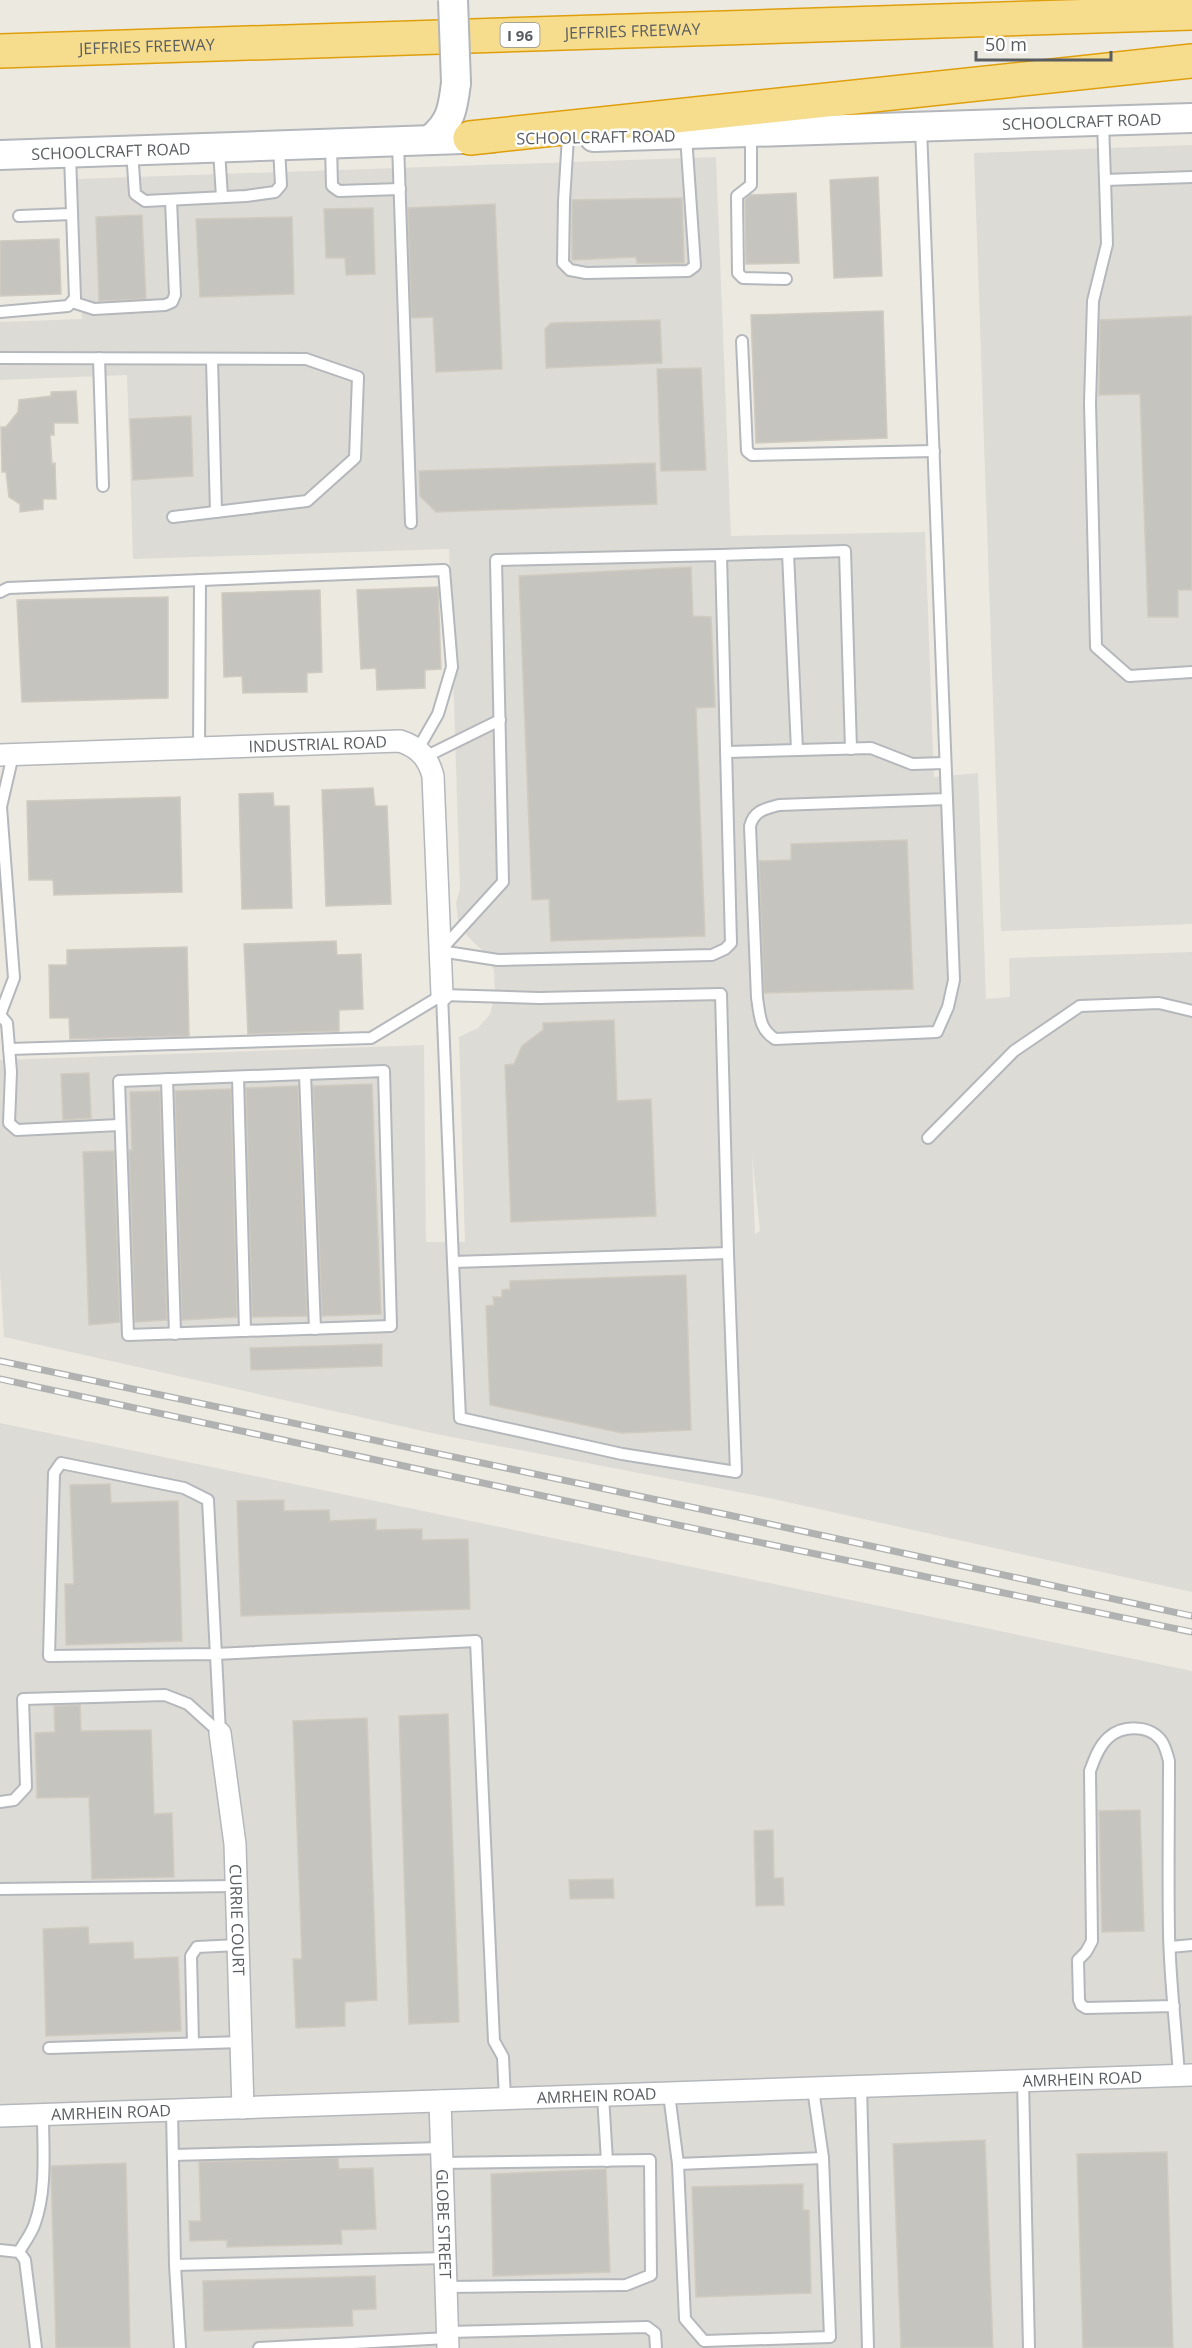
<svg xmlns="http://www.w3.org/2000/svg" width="1192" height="2348" font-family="'Open Sans',sans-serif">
<rect width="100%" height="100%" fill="#ece9e1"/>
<g fill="#dddbd5" fill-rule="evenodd">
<polygon points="1192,145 1192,924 1001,931 974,153"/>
<path d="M716,157l15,379 194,-4 9,245 44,-4 8,226 24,-2 -1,-39 183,-6v640l-423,-94 -333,-64 -432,-97 -4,-66v-211l424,-15 2,197h39l-6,-205 19,-9 12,-14 5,-18 -1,-26 -12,-20 -14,-13 -10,-17 -2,-17 4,-14 -11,-340 -316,10 -6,-184 -127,5v-58l82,-3 -5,-140zM752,1155l8,76 -5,3v-1z"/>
<polygon points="0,1423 1192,1671 1192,2348 0,2348"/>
</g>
<g fill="#c6c4be" stroke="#d0cbc0" stroke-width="1.5">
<polygon points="878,177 882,276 834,278 830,180"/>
<polygon points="796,193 799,263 746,264 745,200 750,195"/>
<polygon points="682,198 684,263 637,263 636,257 572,260 572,200"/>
<polygon points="495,204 502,369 436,372 433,317 411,318 408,208"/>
<polygon points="373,208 375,274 346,275 345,258 326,258 324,209"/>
<polygon points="142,215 146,299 99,301 96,217"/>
<polygon points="292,217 294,294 200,297 196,219"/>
<polygon points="59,239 61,294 0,296 0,241"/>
<polygon points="883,311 887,438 756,443 751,315"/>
<polygon points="1192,316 1192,590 1178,590 1178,617 1148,617 1140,394 1099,395 1100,320"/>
<polygon points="660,320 662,363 546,368 545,329 551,323"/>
<polygon points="701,368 706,470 661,471 657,369"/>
<polygon points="76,391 78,423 54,423 54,435 50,435 52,464 55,463 56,499 43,499 43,509 20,512 20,504 9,497 6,472 2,472 1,427 6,427 18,412 19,400 51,396 51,392"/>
<polygon points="191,416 193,476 133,480 130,419"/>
<polygon points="655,463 657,504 436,512 420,496 419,471"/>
<polygon points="691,567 693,616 711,617 715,707 696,708 705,936 551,941 549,899 532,900 519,576"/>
<polygon points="438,587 441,669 425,670 425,688 377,690 376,668 361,669 357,590"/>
<polygon points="320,590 322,672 307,673 307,692 243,693 242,676 224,677 222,593"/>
<polygon points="168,597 168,698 22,702 17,600"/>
<polygon points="373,788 375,806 387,806 391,904 326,906 322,790"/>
<polygon points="273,793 274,806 289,806 292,908 242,909 239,794"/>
<polygon points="180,797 182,892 54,895 53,880 29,880 27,801"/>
<polygon points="907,840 913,989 764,993 759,861 791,860 791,844"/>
<polygon points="336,941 337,955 361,954 363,1009 339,1010 339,1031 248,1034 244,944"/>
<polygon points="187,947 189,1036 70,1039 69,1018 50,1018 49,965 67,965 67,950"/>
<polygon points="614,1020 617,1101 651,1099 656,1216 511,1222 505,1065 514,1064 522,1046 543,1030 543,1023"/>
<polygon points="89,1073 91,1118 63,1120 61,1074"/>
<polygon points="372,1084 381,1314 322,1316 313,1086"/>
<polygon points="294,1086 298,1086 307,1316 252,1317 246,1088"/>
<polygon points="231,1089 237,1317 182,1320 175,1091"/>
<polygon points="160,1091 167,1320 135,1322 129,1150 132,1150 130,1092"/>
<polygon points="114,1151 120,1322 89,1325 83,1152"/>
<polygon points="686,1275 691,1430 622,1433 490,1405 486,1306 494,1305 493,1297 502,1297 502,1290 510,1289 510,1281"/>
<polygon points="382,1344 382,1366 251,1370 250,1348"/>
<polygon points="110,1484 111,1503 178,1501 182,1641 66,1645 65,1584 74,1584 70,1485"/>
<polygon points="284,1500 284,1511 329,1510 330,1521 376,1519 376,1530 422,1529 422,1540 468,1539 470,1609 241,1616 237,1501"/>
<polygon points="80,1705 81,1731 151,1730 154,1814 172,1813 174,1877 92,1879 89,1797 37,1798 35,1733 55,1732 54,1706"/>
<polygon points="448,1714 459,2022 409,2024 399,1716"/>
<polygon points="367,1718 377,2000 345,2002 345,2026 296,2028 293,1959 302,1959 293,1721"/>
<polygon points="1140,1810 1144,1931 1102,1932 1099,1811"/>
<polygon points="773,1830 774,1878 783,1878 784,1905 756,1906 754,1831"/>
<polygon points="613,1879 614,1898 570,1899 569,1880"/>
<polygon points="88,1927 89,1944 133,1942 134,1959 178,1957 181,2031 46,2036 43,1929"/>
<polygon points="985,2140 993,2348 901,2348 893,2144"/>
<polygon points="1167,2152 1173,2348 1083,2348 1077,2154"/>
<polygon points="338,2158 339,2169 373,2168 376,2229 341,2230 342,2244 227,2247 227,2240 190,2241 189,2221 201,2221 199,2162"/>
<polygon points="126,2163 130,2348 56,2348 51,2166"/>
<polygon points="606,2169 610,2272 493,2276 491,2174"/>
<polygon points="803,2184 803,2210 809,2210 811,2293 696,2297 692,2187"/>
<polygon points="375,2276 376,2309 352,2310 353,2326 204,2331 203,2281"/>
</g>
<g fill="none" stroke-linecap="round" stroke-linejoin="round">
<defs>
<g id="lane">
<polyline points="1103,122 1105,180 1192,177"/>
<path d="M921,128l33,852 -6,27 -11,25 -162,7c-16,-10 -15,-24 -18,-41l-7,-172c4,-15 14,-17 29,-21l168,-6"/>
<polyline points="751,134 751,185 737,196 738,273 743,278 786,279"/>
<polyline points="568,137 564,201 563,263 570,270 586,273 688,271 695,266 686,136"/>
<polyline points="398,143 411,523"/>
<polyline points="331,145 332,186 339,191 400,189"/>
<polyline points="132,150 135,194 145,201 246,196 275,192 281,185 279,147"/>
<polyline points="219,150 222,197"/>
<polyline points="1105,180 1107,244 1093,301 1090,403 1096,647 1129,676 1192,672"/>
<polyline points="19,216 72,214"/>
<polyline points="72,302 94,309 165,305 172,302 175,295 171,200"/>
<polyline points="0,312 68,306 75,298 70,155"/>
<polyline points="742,341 747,451 752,455 934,451"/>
<polyline points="0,358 306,359 358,377 355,458 307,501 173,517"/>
<polyline points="99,358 103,486"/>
<polyline points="212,359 216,512"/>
<polyline points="788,553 797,750"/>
<polygon points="721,555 731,943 725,949 712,955 498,960 440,951 503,882 496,560"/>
<polyline points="721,555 845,551 851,749"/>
<polyline points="0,592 8,588 444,570 452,667 438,714 418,749"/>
<polyline points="199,748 200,580"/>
<polyline points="726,752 871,748 912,764 945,763"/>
<polyline points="425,757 500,720"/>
<polyline points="0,1015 14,978 1,807 13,755"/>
<polyline points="0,1015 7,1023 11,1072 9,1123 17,1130 119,1125"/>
<polyline points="9,1049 371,1038 442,995 539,998 721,994 728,1253 453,1262 442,995"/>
<polygon points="384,1071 391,1326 128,1335 119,1081"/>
<polyline points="305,1074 315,1329"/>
<polyline points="238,1077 245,1331"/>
<polyline points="167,1079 175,1334"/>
<polyline points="928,1138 1014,1051 1080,1006 1159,1003 1192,1011"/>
<polyline points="453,1262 460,1418 622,1454 736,1472 728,1253"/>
<polyline points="220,1733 208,1500 184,1488 61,1463 54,1473 49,1656 216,1654 476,1641 494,2041 503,2057 505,2099"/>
<polyline points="0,1802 14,1800 26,1787 23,1699 165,1695 188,1704 220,1733"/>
<polyline points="0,1889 236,1886"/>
<polyline points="1170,1947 1192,1945"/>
<path d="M1174,2006l-88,2 -5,-3 -2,-5 -1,-40 8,-8 6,-11 -2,-170c4,-11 9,-25 18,-33 14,-13 40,-13 52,1 5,5 7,15 9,22 0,58 -1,116 0,173 1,47 7,95 10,142"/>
<polyline points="193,2043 191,1956 197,1947 238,1945"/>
<polyline points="49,2048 241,2042"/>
<polyline points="1023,2081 1029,2348"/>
<polyline points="861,2087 868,2348"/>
<polyline points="669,2094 678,2164 823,2158 813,2089"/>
<polyline points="603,2096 607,2161"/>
<polyline points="172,2110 175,2265 180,2348"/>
<polyline points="173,2155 442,2148"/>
<polyline points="442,2163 650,2160 651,2275 626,2285 446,2287"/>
<polyline points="678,2164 685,2319 704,2341 830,2337 823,2158"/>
<polyline points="0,2250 19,2252 25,2260 36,2348"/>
<path d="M19,2252c5,-9 13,-19 16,-29 12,-34 8,-73 8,-109"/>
<polyline points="175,2265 445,2258"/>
<polyline points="448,2332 647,2327 655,2333 656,2348"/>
<polyline points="259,2348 448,2338"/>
</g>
<g id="street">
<path id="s1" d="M0,755l400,-14c18,6 28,16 33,35l9,219"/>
<path id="s2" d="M220,1733l15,111 8,264"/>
<path id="s3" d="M440,2101l8,247"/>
<path id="s4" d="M0,2116l1192,-41"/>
</g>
<g id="secondary">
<path id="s5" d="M594,137l598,-19"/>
<path d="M431,139c20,-16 22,-31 25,-56"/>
<path id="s6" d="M0,155l491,-17"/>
</g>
<g id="highway">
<path id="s7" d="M0,51l1192,-38"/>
<polyline points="470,138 1192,61"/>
</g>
</defs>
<use href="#lane" stroke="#b4b7bb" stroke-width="14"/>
<use href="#street" stroke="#b4b7bb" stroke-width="24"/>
<use href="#secondary" stroke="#b3b6bb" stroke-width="32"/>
<use href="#highway" stroke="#df9f0d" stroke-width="36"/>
<use href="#lane" stroke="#fff" stroke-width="10"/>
<use href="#street" stroke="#fff" stroke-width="21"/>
<use href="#secondary" stroke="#fff" stroke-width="28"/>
<use href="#highway" stroke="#f6dc8d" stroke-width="33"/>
<defs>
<g id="rail">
<polyline points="0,1361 733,1516 1192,1616"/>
<polyline points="0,1379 729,1536 1192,1632"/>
</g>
</defs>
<use href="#rail" stroke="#b0b1b1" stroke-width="7"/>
<use href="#rail" stroke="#fff" stroke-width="4.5" stroke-dasharray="14" stroke-linecap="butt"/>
<defs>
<polyline id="secondary-bridge" points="453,0 456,83"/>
</defs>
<use href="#secondary-bridge" stroke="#b3b6bb" stroke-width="32" stroke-linecap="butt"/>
<use href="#secondary-bridge" stroke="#fff" stroke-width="28"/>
</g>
<g text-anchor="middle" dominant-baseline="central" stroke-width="5" stroke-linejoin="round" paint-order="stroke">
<rect fill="#fff" stroke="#8b8e90" stroke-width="1.5" x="500.5" y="23" width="39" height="24" rx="4.5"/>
<g font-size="15" font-weight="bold" fill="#595d61">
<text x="520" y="35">I 96</text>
</g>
<g font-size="16" fill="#595d61" stroke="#fff">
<text stroke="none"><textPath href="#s7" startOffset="633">JEFFRIES FREEWAY</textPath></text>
<text stroke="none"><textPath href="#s7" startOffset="147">JEFFRIES FREEWAY</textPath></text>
<text stroke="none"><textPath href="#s5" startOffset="488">SCHOOLCRAFT ROAD</textPath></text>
<text transform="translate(596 137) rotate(-1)">SCHOOLCRAFT ROAD</text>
<text stroke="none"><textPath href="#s6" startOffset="111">SCHOOLCRAFT ROAD</textPath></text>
<text stroke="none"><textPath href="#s1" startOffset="318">INDUSTRIAL ROAD</textPath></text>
<text stroke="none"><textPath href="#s2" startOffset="188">CURRIE COURT</textPath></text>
<text stroke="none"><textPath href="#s4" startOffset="1083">AMRHEIN ROAD</textPath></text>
<text stroke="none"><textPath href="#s4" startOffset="597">AMRHEIN ROAD</textPath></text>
<text stroke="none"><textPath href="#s4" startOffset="111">AMRHEIN ROAD</textPath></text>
<text stroke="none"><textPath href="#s3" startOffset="123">GLOBE STREET</textPath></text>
</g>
</g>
<path d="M976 51v9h135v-9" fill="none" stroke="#595d61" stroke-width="3"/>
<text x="985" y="51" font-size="18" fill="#595d61" stroke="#ffffff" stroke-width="4.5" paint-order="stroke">50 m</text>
</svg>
